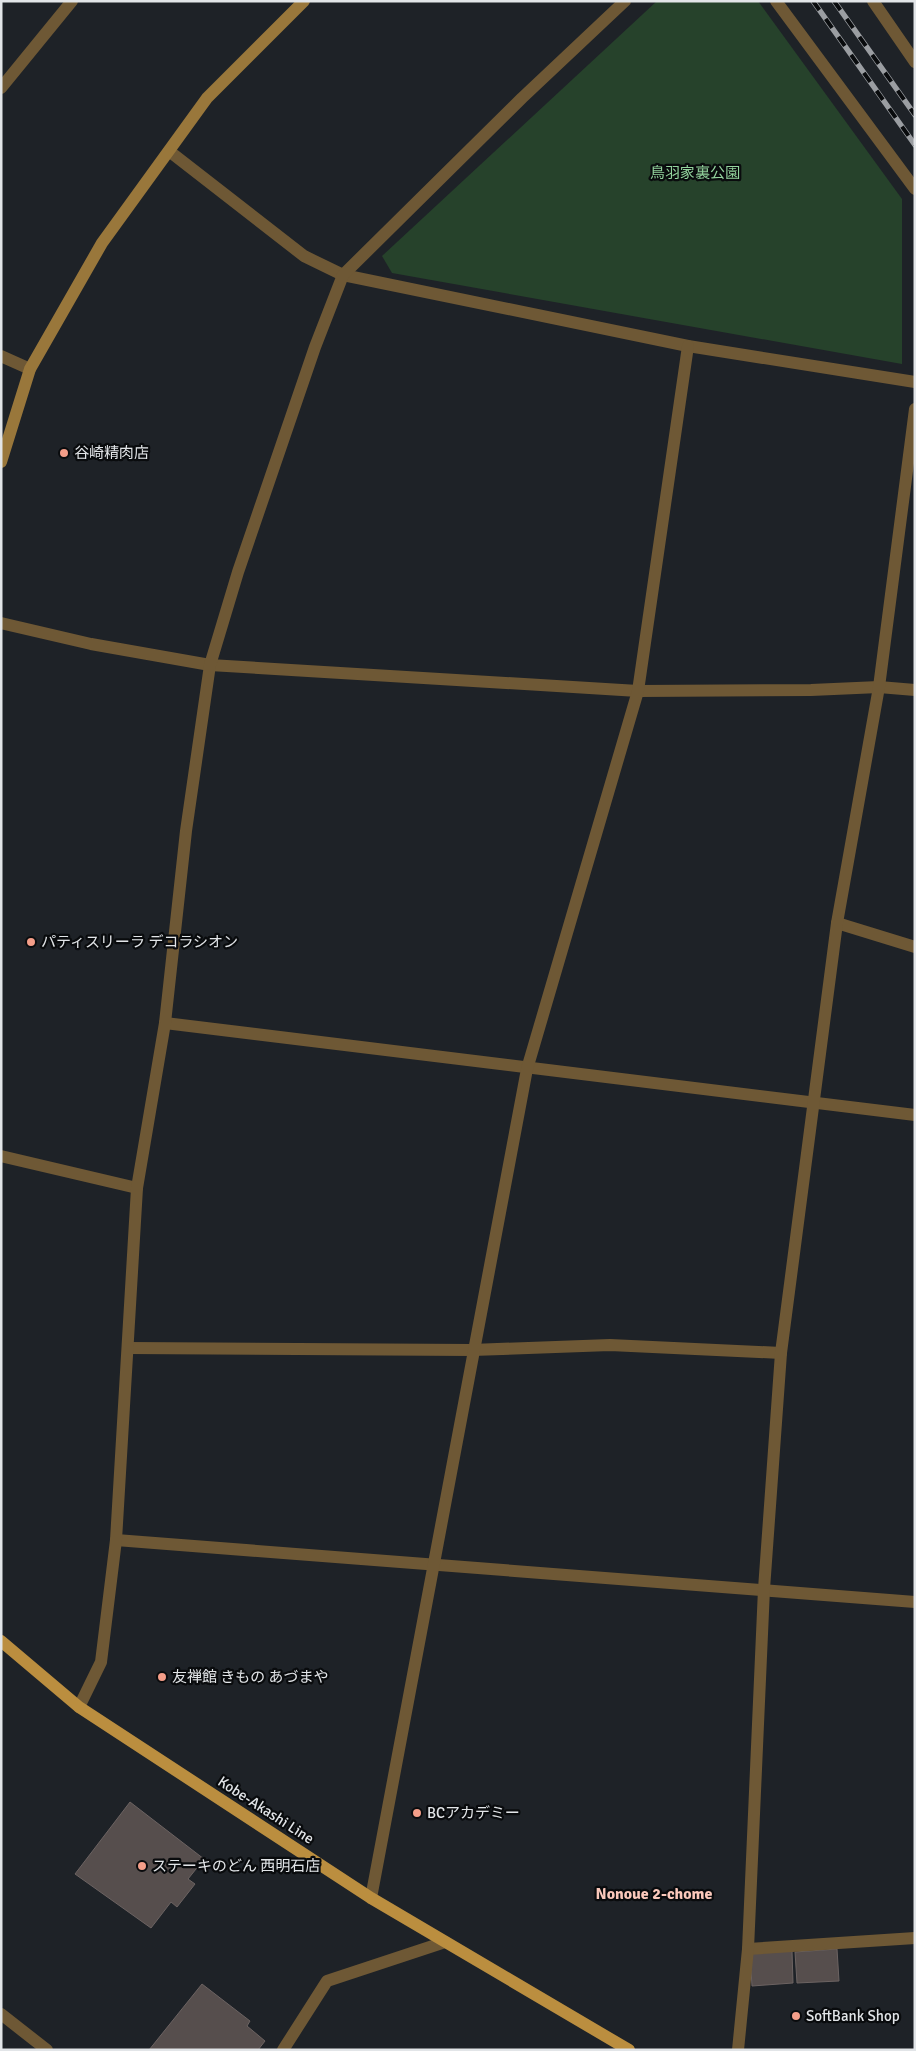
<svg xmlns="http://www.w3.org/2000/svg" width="916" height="2051" font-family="Signika,'Noto Sans JP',sans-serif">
<rect width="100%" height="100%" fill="#1e2227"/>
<polygon fill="#26422b" points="657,1 758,1 902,199 902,364 392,273 382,256"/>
<g fill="#564e4d" stroke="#6c6362">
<polygon points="130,1802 204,1859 188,1879 195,1884 177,1907 171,1902 151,1928 75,1874"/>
<polygon points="837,1949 839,1981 797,1983 795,1952"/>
<polygon points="792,1951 793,1983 752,1986 750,1953"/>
<polygon points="202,1984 250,2021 247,2026 265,2041 258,2050 149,2050"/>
</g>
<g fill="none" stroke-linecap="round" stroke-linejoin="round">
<g stroke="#6e5835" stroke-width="12">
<polyline points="776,1 915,189"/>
<polyline points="873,1 915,62"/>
<polyline points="1,88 72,1"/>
<polyline points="169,151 304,256 343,275 688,346 915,382"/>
<polyline points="1,356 30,369"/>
<polyline points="1,623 91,644 210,665 638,691 811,690 879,687 915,690"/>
<polyline points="837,923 915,947"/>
<polyline points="165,1023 915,1115"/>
<polyline points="1,1156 137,1188"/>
<polyline points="128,1348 472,1350 610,1345 781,1353"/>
<polyline points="116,1540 915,1602"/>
<polyline points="79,1707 101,1662 116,1540 137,1188 165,1023 186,831 210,665 238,572 315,347 343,275 522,98 625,1"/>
<polyline points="371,1898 527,1069 638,691 688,346"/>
<polyline points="748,1949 915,1938"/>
<polyline points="1,2014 47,2050"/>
<polyline points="283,2050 327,1981 445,1942"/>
<polyline points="738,2050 748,1949 764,1589 781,1353 837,923 879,687 915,409"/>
</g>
<polyline stroke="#99773b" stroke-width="12" points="1,462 30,369 102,243 207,98 304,1"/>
<polyline stroke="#bb8e3f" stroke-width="12" points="1,1641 79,1707 371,1898 629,2050"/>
<defs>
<g id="rail">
<polyline points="813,1 915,145"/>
<polyline points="834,1 915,115"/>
</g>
</defs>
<use href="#rail" stroke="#9b9ea2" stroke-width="5.5"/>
<use href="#rail" stroke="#090b0d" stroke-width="4" stroke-dasharray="11" stroke-linecap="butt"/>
</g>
<g fill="#f49e89" stroke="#090b0d" stroke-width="2">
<circle cx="64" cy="453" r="5"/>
<circle cx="31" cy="942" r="5"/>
<circle cx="162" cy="1677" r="5"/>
<circle cx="417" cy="1813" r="5"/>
<circle cx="142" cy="1866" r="5"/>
<circle cx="796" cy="2016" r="5"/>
</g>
<g text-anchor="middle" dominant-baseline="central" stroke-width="4.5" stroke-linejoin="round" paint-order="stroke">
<g font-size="15" fill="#93d39d" stroke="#090b0d">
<text x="695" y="173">鳥羽家裏公園</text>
</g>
<g font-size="15" fill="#e2e5e8" stroke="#090b0d" text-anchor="start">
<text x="74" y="453">谷崎精肉店</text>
<text x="41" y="942">パティスリーラ デコラシオン</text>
<text x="172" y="1677">友禅館 きもの あづまや</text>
<text x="427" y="1813">BCアカデミー</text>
<text x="152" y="1866">ステーキのどん 西明石店</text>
<text x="806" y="2016">SoftBank Shop</text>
</g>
<g font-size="15" fill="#e2e5e8" stroke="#090b0d">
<text transform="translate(266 1810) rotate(33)">Kobe-Akashi Line</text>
</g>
<g font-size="16" font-weight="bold" fill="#fac8bb" stroke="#090b0d">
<text x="654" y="1894">Nonoue 2-chome</text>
</g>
</g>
<rect width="916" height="2051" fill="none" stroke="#e2e5e8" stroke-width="5"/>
</svg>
